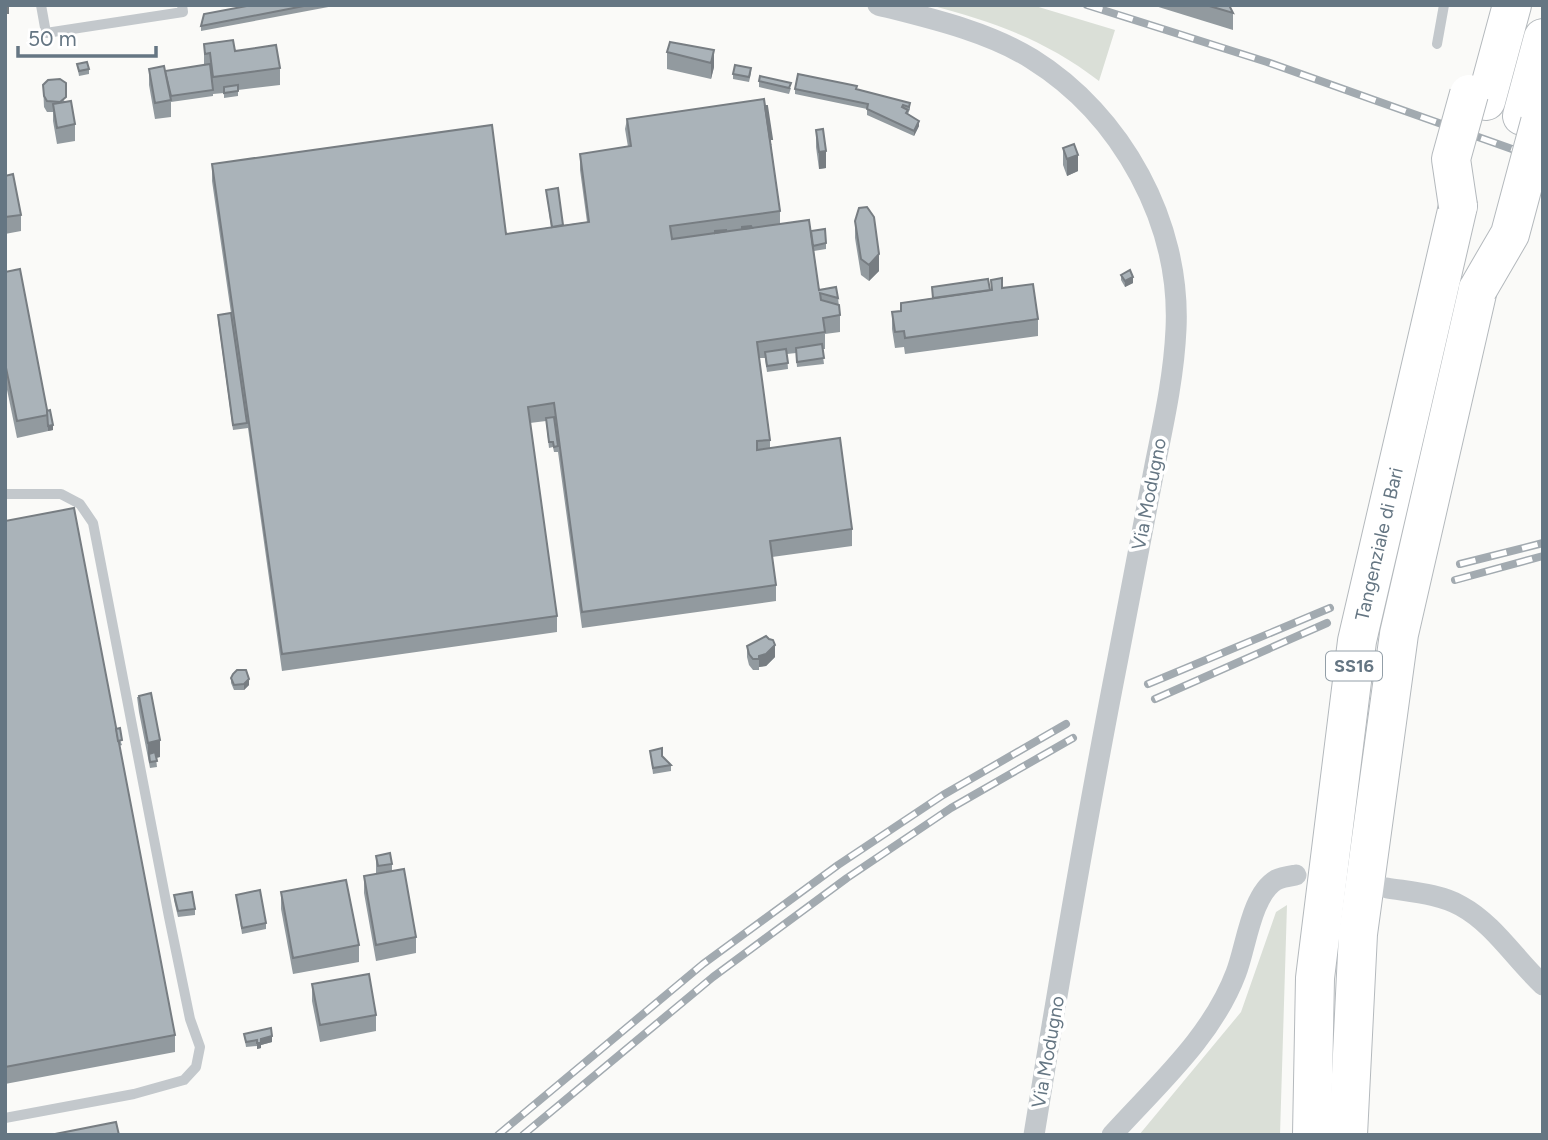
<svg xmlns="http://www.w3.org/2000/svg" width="1548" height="1140" font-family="Figtree,sans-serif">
<rect width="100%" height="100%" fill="#fafaf8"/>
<g fill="#dadfd7">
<path d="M930,5h102l83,25 -16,51c-53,-41 -105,-59 -169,-76z"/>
<polygon points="1287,905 1280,1135 1139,1135 1241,1012 1276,912"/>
</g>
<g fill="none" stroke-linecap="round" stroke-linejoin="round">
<defs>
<g id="highway">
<polyline points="1486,101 1512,5"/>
<polyline points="1522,116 1543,38"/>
<polyline points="1312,1135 1315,978 1357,641 1458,206"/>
<polyline points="1348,1135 1358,934 1399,634 1478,289"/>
</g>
</defs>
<use href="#highway" stroke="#b4b9bd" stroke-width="40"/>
<g stroke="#c3c8cc" stroke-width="10">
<polyline points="41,5 46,33 183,12 182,5"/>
<polyline points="1437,44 1444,5"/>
<polyline points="5,494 61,494 80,504 93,523 169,917 190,1019 200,1047 196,1067 184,1080 134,1094 5,1118"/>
</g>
<g stroke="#c3c8cc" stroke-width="21">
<path d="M878,5c51,13 109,26 154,54 90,56 149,164 144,270 -2,46 -12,92 -21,136 -12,64 -25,128 -37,193 -31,158 -58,317 -84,477"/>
<path d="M1387,888c24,4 53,6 74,18 33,18 54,53 82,79"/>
<path d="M1112,1135c45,-50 100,-98 124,-162 10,-25 15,-78 40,-93 6,-3 14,-4 20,-5"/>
</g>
<use href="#highway" stroke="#fff" stroke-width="38"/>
<defs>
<g id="rail">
<polyline points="1087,5 1267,62 1543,160"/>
<polyline points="1460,564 1543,543"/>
<polyline points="1455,580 1543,556"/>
<polyline points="1148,684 1330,608"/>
<polyline points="1155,699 1327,623"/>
<polyline points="498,1135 703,964 838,865 943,795 1066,724"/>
<polyline points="523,1135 713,977 847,878 951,808 1073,738"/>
</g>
</defs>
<use href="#rail" stroke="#a2aab0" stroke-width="8"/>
<use href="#rail" stroke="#fff" stroke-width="5" stroke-dasharray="16" stroke-linecap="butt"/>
<defs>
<g id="highway-bridge">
<polyline points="1458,206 1451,159 1469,94"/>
<polyline points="1478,289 1510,234 1540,122"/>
</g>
</defs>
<use href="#highway-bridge" stroke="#b4b9bd" stroke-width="40" stroke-linecap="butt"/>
<use href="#highway-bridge" stroke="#fff" stroke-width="38"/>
</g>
<g fill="#929a9f">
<polygon points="252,5 339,5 201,31 201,26"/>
<polygon points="1152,5 1229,5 1233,13 1233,30"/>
<polygon points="204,44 235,51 280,68 280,85 238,90 238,96 224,98 224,93 213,94 213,96 171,102 171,117 155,119 149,85 149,69 165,71 204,65"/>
<polygon points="714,50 714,67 711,79 667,69 667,52"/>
<polygon points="77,64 89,69 89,74 79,76"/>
<polygon points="751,73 749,82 733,79 733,74"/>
<polygon points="759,81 791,88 789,94 759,87"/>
<polygon points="43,85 66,102 75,124 75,141 57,144 53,121 53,112 47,112 44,107"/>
<polygon points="795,89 856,89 910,103 910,109 908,114 919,126 914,136 867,115 867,109 795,94"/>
<polygon points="627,119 772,144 771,145 780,211 780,224 811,231 826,243 826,249 814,251 819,290 838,298 840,315 840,332 825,334 825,349 822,349 824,364 797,367 796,353 787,354 788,369 767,372 765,358 759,358 770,440 770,448 852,529 852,546 772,557 776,585 776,601 582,628 558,452 554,452 553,447 549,448 546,421 530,423 557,616 557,632 282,671 248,428 233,430 218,320 218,315 231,313 212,181 212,164 506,234 551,227 546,190 563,225 587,222 580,170 580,154 628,147 625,129"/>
<polygon points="816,130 826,168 819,169 816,147"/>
<polygon points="1063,148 1078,171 1067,176 1063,165"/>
<polygon points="5,176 21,215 21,231 5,234"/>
<polygon points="855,221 879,271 869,281 861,275 855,238"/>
<polygon points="5,272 53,430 17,438 5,380"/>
<polygon points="1121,275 1133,283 1125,287 1121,280"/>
<polygon points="991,280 1002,288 1038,319 1038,336 905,354 904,347 895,348 892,329 892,312 901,311 901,303 933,298 932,287 991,290"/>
<polygon points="5,521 116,729 122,745 119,746 175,1035 175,1052 5,1084"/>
<polygon points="747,646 775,657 766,666 759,667 759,670 753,670 749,665 747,657"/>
<polygon points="231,678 249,685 244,690 234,690 231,683"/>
<polygon points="137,697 139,697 160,757 156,758 157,767 150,768 139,712"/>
<polygon points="650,751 662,756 671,765 671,771 653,774"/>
<polygon points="376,856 392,864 392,871 416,937 416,953 376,961 364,893 364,876 376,874"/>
<polygon points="281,892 359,945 359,962 293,974 281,909"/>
<polygon points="174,895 195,909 195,915 178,917 174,900"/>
<polygon points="236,895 266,923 266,929 242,934"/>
<polygon points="312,984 376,1015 376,1031 320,1042 312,1001"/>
<polygon points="244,1034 272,1042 261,1045 261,1048 257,1049 257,1046 246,1047"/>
</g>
<g fill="#777d82">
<rect x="5" y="5" width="4" height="9"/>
<polygon points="714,50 714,67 711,79 711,63"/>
<polygon points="919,121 919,126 914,136 914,131"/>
<polygon points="826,151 826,168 819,169 819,152"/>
<polygon points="1078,155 1078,171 1067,176 1067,159"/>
<polygon points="879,254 879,271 869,281 869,265"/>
<polygon points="1133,277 1133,283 1125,287 1125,281"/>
<polygon points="53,425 53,430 48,431 48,426"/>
<polygon points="775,645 775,657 766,666 759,667 759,656"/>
<polygon points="249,679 249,685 244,690 244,684"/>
<polygon points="160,740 160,757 150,759 149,754 148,760 148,743"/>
<polygon points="272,1036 272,1042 261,1045 261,1048 257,1049 257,1043 261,1039"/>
</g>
<g fill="#aab3b9" stroke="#777d82" stroke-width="2">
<polygon points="252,5 309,5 201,26 204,14"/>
<polygon points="1206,5 1229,5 1233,13"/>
<polygon points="233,40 235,51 276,45 280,68 213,77 210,53 205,54 204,44"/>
<polygon points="670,42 714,50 711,63 667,52"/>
<polygon points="87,62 89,69 79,71 77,64"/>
<polygon points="210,64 213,90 171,96 165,71"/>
<polygon points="735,65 751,68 749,77 733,74"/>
<polygon points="164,66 171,100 155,103 149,69"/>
<polygon points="798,74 857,86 856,89 910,103 909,107 903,105 902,107 908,110 906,113 919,121 914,131 867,109 868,104 795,89"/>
<polygon points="760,76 791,83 789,88 759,81"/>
<polygon points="60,79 66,83 66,97 60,102 47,101 44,96 43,85 48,80"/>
<polygon points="238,85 238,91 224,93 224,87"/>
<polygon points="764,99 780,211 670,226 672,239 809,220 819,290 836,287 838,298 820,293 821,300 839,305 840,315 823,318 825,332 757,342 770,440 757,441 757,450 840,438 852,529 770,541 776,585 582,612 554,403 528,407 557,616 282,654 212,164 492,125 506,234 589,222 580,154 631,146 627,119"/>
<polygon points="71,101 75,124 57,128 53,104"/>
<polygon points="765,106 767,106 772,139 770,139"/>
<polygon points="823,129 826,151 819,152 816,130"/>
<polygon points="1074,144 1078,155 1067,159 1063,148"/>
<polygon points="13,174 21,215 5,217 5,176"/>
<polygon points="558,188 563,225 552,227 546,190"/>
<polygon points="867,207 874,217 879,254 869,265 861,259 855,221 859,208"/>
<polygon points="751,226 752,228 742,229 742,227"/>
<polygon points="825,229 826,243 813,246 811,231"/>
<polygon points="726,230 726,231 715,233 715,231"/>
<polygon points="20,269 48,415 17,421 5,363 5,272"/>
<polygon points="1130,270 1133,277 1125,281 1121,275"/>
<polygon points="1002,278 1002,288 1033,284 1038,319 905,338 904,331 895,332 892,312 901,311 901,303 992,290 991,280"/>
<polygon points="988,279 990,290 933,298 932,287"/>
<polygon points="231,313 247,423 233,425 218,315"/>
<polygon points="822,344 824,358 797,362 796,348"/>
<polygon points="786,349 788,363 767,366 765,352"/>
<polygon points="50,410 53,425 48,426 47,411"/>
<polygon points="554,417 558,446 554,447 553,442 549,442 546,418"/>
<polygon points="74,508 175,1035 5,1067 5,521"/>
<polygon points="766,636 769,639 773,640 775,645 766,654 759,656 759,659 753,659 749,654 747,646"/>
<polygon points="237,670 246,670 249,679 244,684 234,685 231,678 233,674"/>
<polygon points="151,693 160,740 148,743 139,696"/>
<polygon points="120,728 122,740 118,741 116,729"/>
<polygon points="662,748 662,756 671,765 653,768 650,751"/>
<polygon points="155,752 157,761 150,762 149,754"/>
<polygon points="390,853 392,864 378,866 376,856"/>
<polygon points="404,869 416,937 376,945 364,876"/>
<polygon points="346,880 359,945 293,958 281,892"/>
<polygon points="260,890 266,923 242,928 236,895"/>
<polygon points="192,892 195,909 178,911 174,895"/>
<polygon points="369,974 376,1015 320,1025 312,984"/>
<polygon points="271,1028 272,1036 261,1039 261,1043 257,1043 257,1040 246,1042 244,1034"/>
<polygon points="116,1122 119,1135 50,1135"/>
</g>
<g text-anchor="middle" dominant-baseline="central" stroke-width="7" stroke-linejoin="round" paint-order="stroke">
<rect fill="#fff" stroke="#939fa8" stroke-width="2" x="1326" y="651.5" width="56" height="29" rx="5"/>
<g font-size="18" font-weight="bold" fill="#657683">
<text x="1354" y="666">SS16</text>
</g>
<g font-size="19" fill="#657683" stroke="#fff">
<text transform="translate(1149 494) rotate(-79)">Via Modugno</text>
<text transform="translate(1379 544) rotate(-77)">Tangenziale di Bari</text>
<text transform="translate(1048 1052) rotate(-80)">Via Modugno</text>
</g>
</g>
<rect width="1548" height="1140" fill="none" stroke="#657683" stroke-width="14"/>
<path d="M18 46v10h138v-10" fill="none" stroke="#657683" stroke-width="3.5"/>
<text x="28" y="46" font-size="21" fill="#657683" stroke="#ffffff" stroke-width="5" paint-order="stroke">50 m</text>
</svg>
